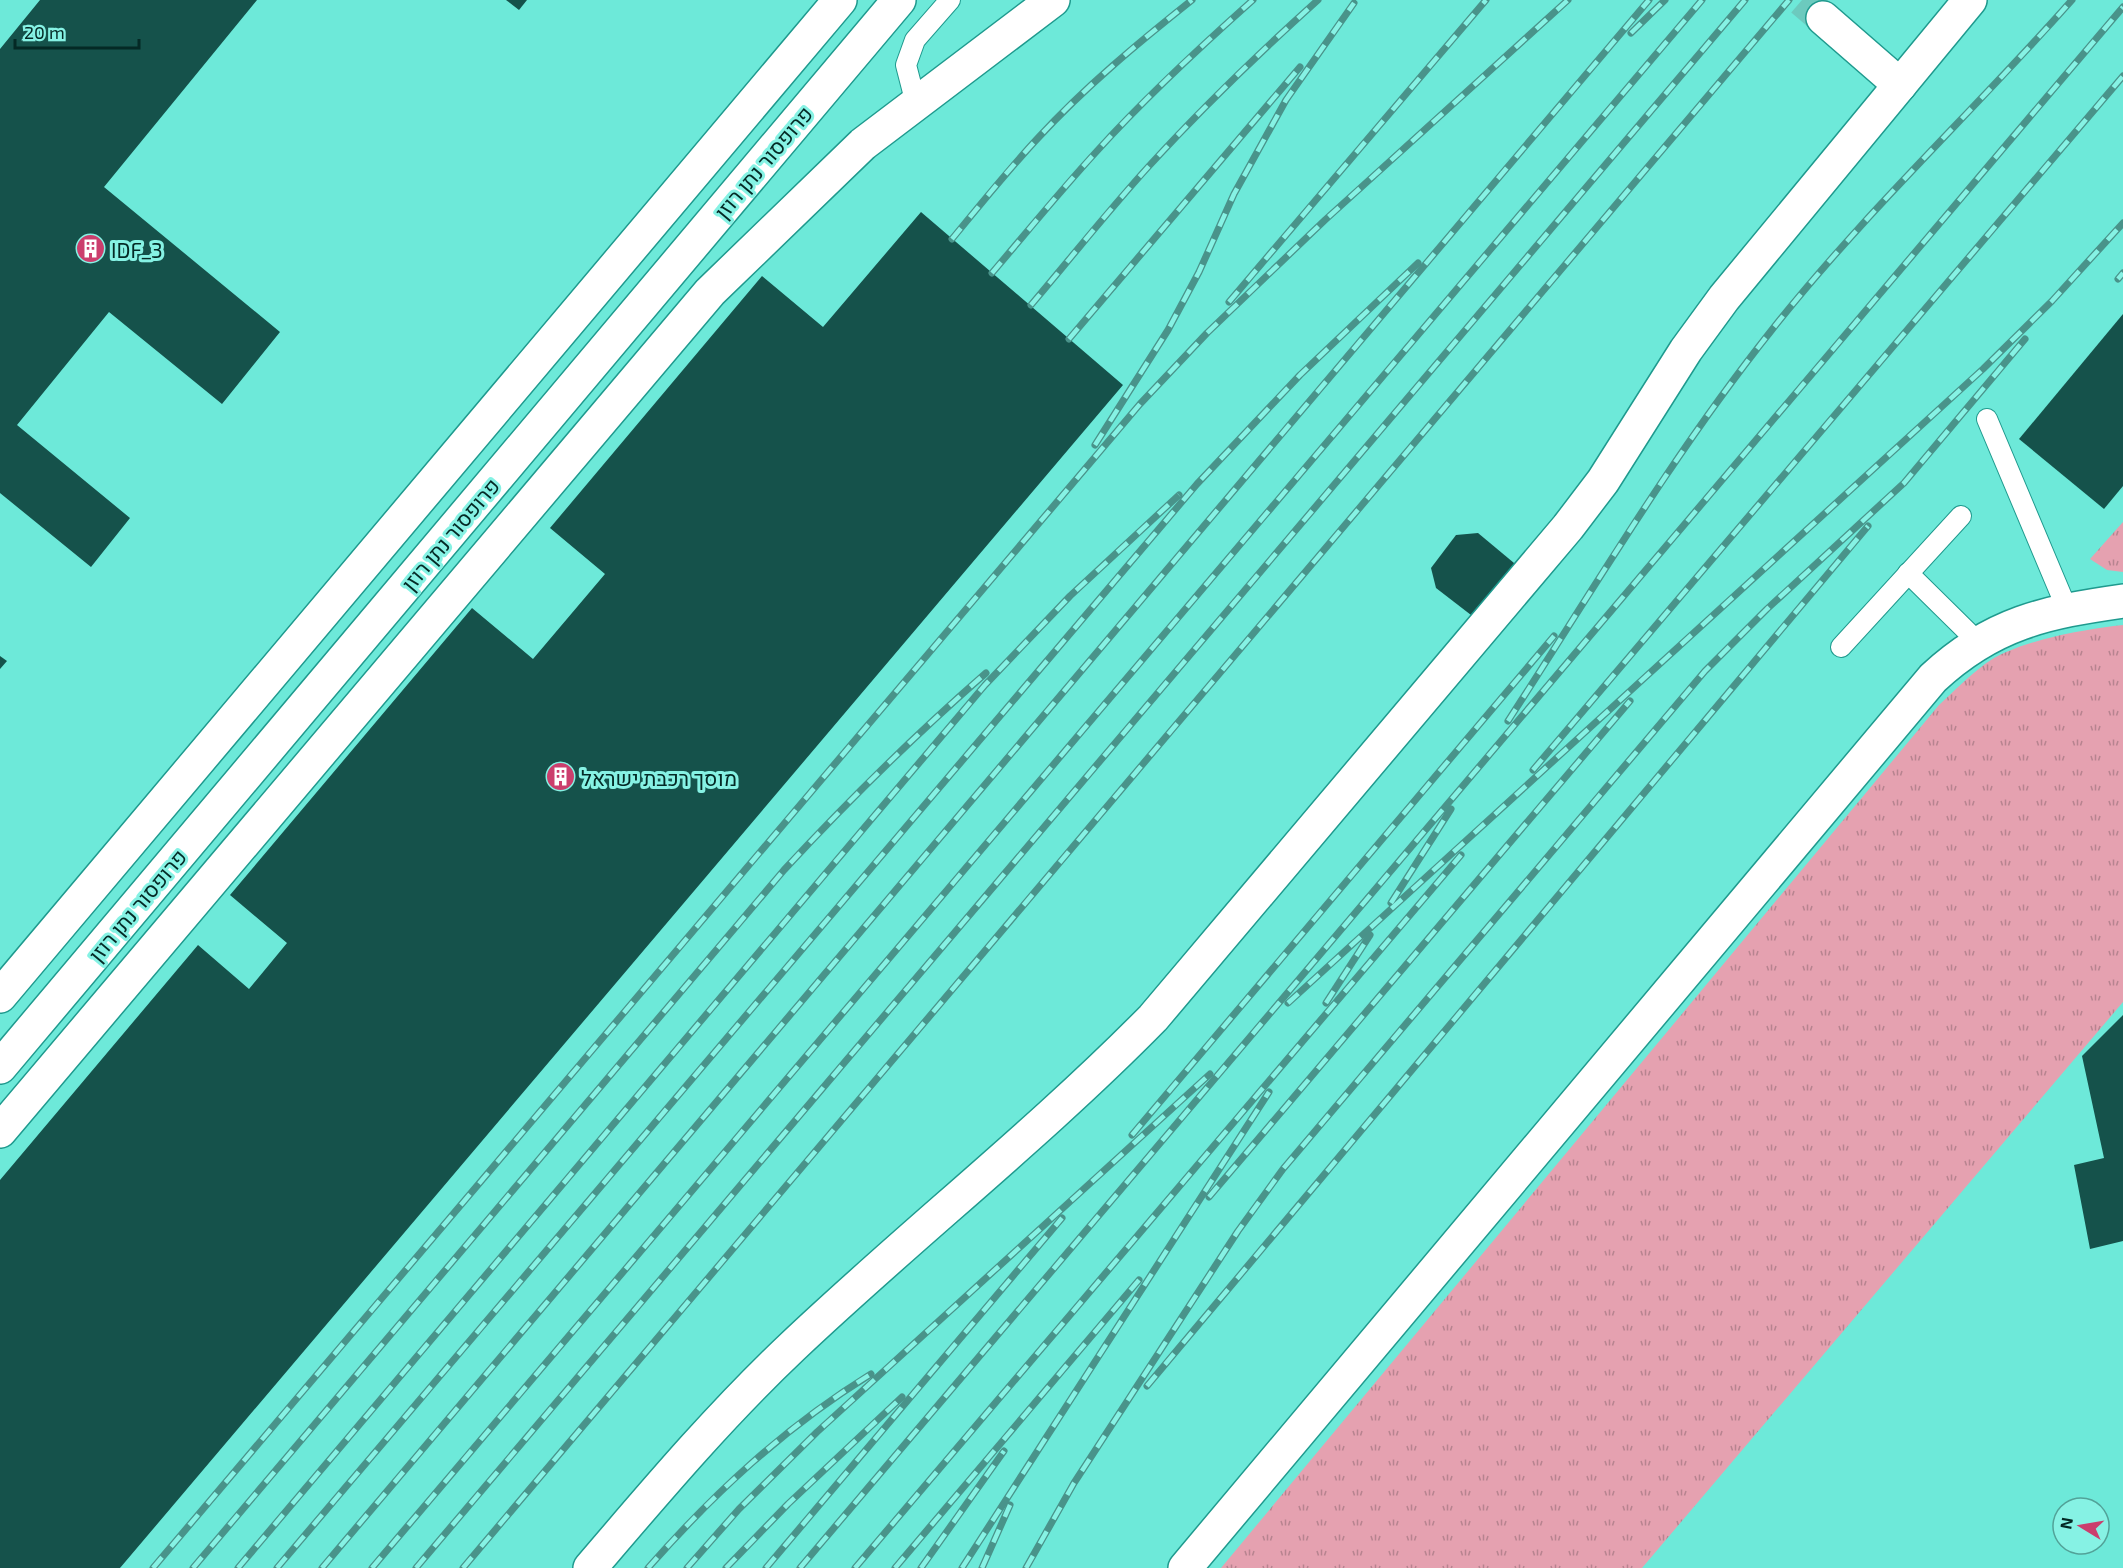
<svg xmlns="http://www.w3.org/2000/svg" width="2123" height="1568" font-family="'Exo 2',Heebo,sans-serif">
<defs>
<pattern id="grass-tufts" width="24" height="20" patternUnits="userSpaceOnUse" patternTransform="scale(1.5)"><rect width="24" height="20" fill="#e5a1b0"/><path d="M3 7l-1-3M5 7V3M7 7l1-3M15 17l-1-3M17 17v-4M19 17l1-3" fill="none" stroke="#b7838f"/></pattern>
</defs>
<rect width="100%" height="100%" fill="#86f2e4"/>
<path fill="#6de9d9" fill-rule="evenodd" d="M0,0h2123v1568h-2123zM2063,1508h36v36h-36z"/>
<g fill="url(#grass-tufts)">
<polygon points="2123,522 2123,572 2107,570 2090,559"/>
<path d="M2123,625v377l-481,566h-421l718,-863c15,-14 30,-29 46,-41 31,-23 100,-35 138,-39z"/>
</g>
<g fill="#15524b">
<polygon points="40,0 257,0 104,187 280,332 222,404 109,312 17,425 130,518 91,567 0,493 0,49"/>
<polygon points="506,0 527,0 519,10"/>
<polygon points="921,212 1123,385 120,1568 0,1568 0,1180 198,945 249,989 287,943 230,895 472,608 533,659 605,574 550,528 762,276 823,327"/>
<polygon points="2123,314 2123,486 2104,509 2019,439"/>
<polygon points="1478,533 1514,563 1515,582 1485,615 1471,615 1436,588 1431,568 1456,535"/>
<polygon points="0,656 7,661 0,669"/>
<polygon points="2123,1015 2123,1241 2090,1249 2074,1165 2104,1158 2082,1056"/>
</g>
<g fill="none" stroke-linecap="round" stroke-linejoin="round">
<polyline stroke="#6ccabe" stroke-width="33" stroke-dasharray="33 16" stroke-linecap="butt" points="1802,0 1823,18"/>
<defs>
<g id="lane">
<polyline points="916,104 906,65 915,40 950,0"/>
<polyline points="1987,419 2067,609"/>
<polyline points="1908,573 1979,643"/>
<polyline points="1841,647 1961,516"/>
</g>
<g id="street">
<polyline points="1823,18 1900,85"/>
<polyline points="0,1131 710,292 863,144 1053,0"/>
<path d="M590,1568c65,-76 129,-152 202,-221 118,-112 247,-213 361,-329l415,-491 35,-46 83,-131 38,-52 246,-298"/>
<path d="M1185,1568l748,-890c59,-55 113,-66 190,-77"/>
</g>
<g id="secondary">
<polyline points="0,996 840,0"/>
<polyline points="0,1067 899,0"/>
</g>
</defs>
<use href="#lane" stroke="#1f9a8e" stroke-width="22"/>
<use href="#street" stroke="#1f9a8e" stroke-width="36"/>
<use href="#secondary" stroke="#1f9a8e" stroke-width="36"/>
<use href="#lane" stroke="#fff" stroke-width="20"/>
<use href="#street" stroke="#fff" stroke-width="33"/>
<use href="#secondary" stroke="#fff" stroke-width="33"/>
<defs>
<g id="rail">
<polyline points="1631,33 1665,0"/>
<path d="M952,239c28,-34 56,-69 86,-101 47,-51 100,-95 154,-138"/>
<path d="M992,273c35,-41 69,-83 105,-122 49,-54 102,-103 156,-151"/>
<polyline points="2118,279 2123,273"/>
<polyline points="1229,302 1486,0"/>
<path d="M1031,305c39,-46 77,-94 118,-139 53,-58 110,-113 169,-166"/>
<polyline points="1069,339 1300,67"/>
<polyline points="1095,445 1168,330 1199,272 1234,194 1286,100 1354,3"/>
<path d="M1508,721c85,-131 165,-267 263,-390 93,-118 202,-219 301,-331"/>
<polyline points="1533,770 2123,76"/>
<polyline points="1391,903 1451,809"/>
<polyline points="1288,1003 1983,369 2052,301 2123,223"/>
<polyline points="1326,1003 1370,935"/>
<polyline points="1132,1135 1554,636"/>
<polyline points="1209,1197 1630,701"/>
<polyline points="1147,1386 1868,526"/>
<polyline points="153,1568 1140,404 1207,333 1325,220 1568,0"/>
<path d="M193,1568l591,-698c64,-69 131,-135 202,-197"/>
<polyline points="238,1568 985,685 1070,596 1179,495"/>
<polyline points="277,1568 1197,484 1300,375 1418,263"/>
<polyline points="322,1568 1649,0"/>
<polyline points="372,1568 1702,0"/>
<polyline points="416,1568 1745,0"/>
<polyline points="463,1568 1789,0"/>
<path d="M648,1568c67,-76 136,-140 223,-194"/>
<polyline points="687,1568 739,1509 817,1432 1210,1074"/>
<polyline points="726,1568 788,1504 902,1397"/>
<polyline points="766,1568 1062,1218"/>
<polyline points="800,1568 2123,7"/>
<polyline points="855,1568 1461,855"/>
<polyline points="895,1568 1139,1280"/>
<polyline points="921,1568 1004,1451"/>
<polyline points="962,1568 1269,1092"/>
<polyline points="982,1568 1010,1505"/>
<polyline points="1026,1568 1074,1483 1238,1231 1283,1169 1705,671 1767,609 1904,483 2025,339"/>
</g>
</defs>
<use href="#rail" stroke="#49938a" stroke-width="7"/>
<use href="#rail" stroke="#86f2e4" stroke-width="4.5" stroke-dasharray="14" stroke-linecap="butt"/>
</g>
<defs>
<symbol id="building-disc" viewBox="-11 -11 22 22"><circle r="9.5" fill="#cb3e6d" stroke="#86f2e4"/><path d="M-4-6H4V6H1V3H-1V6H-4ZM-2.5-4.3h1.7v1.8h-1.7ZM.8-4.3h1.7v1.8H.8ZM-2.5-1h1.7V.8h-1.7ZM.8-1h1.7V.8H.8Z" fill="#fff"/></symbol>
</defs>
<g fill-rule="evenodd">
<use href="#building-disc" x="74" y="232" width="33" height="33"/>
<use href="#building-disc" x="544" y="760" width="33" height="33"/>
</g>
<g text-anchor="middle" dominant-baseline="central" stroke-width="6" stroke-linejoin="round" paint-order="stroke">
<g font-size="21" fill="#042925" stroke="#86f2e4">
<text transform="translate(763 162) rotate(-50)">פרופסור נתן רוזן</text>
<text transform="translate(450 534) rotate(-50)">פרופסור נתן רוזן</text>
<text transform="translate(137 905) rotate(-50)">פרופסור נתן רוזן</text>
</g>
<g font-size="21" fill="#042925" stroke="#86f2e4" text-anchor="start">
<text x="111" y="249">IDF_3</text>
<text x="581" y="777">מוסך רכבת ישראל</text>
</g>
</g>
<g transform="translate(2081 1526) rotate(281)"><circle r="28" fill="#86f2e4" stroke="#52a298" stroke-width="1.5"/>
<path d="M0-4.5L10 22L0 15L-10 22Z" fill="#cb3e6d"/>
<text y="-9" font-size="16" font-weight="bold" text-anchor="middle" fill="#042925">N</text>
</g>
<path d="M15 39v9h124v-9" fill="none" stroke="#042925" stroke-width="3"/>
<text x="24" y="39" font-size="18" fill="#042925" stroke="#86f2e4" stroke-width="4.5" paint-order="stroke">20 m</text>
</svg>
